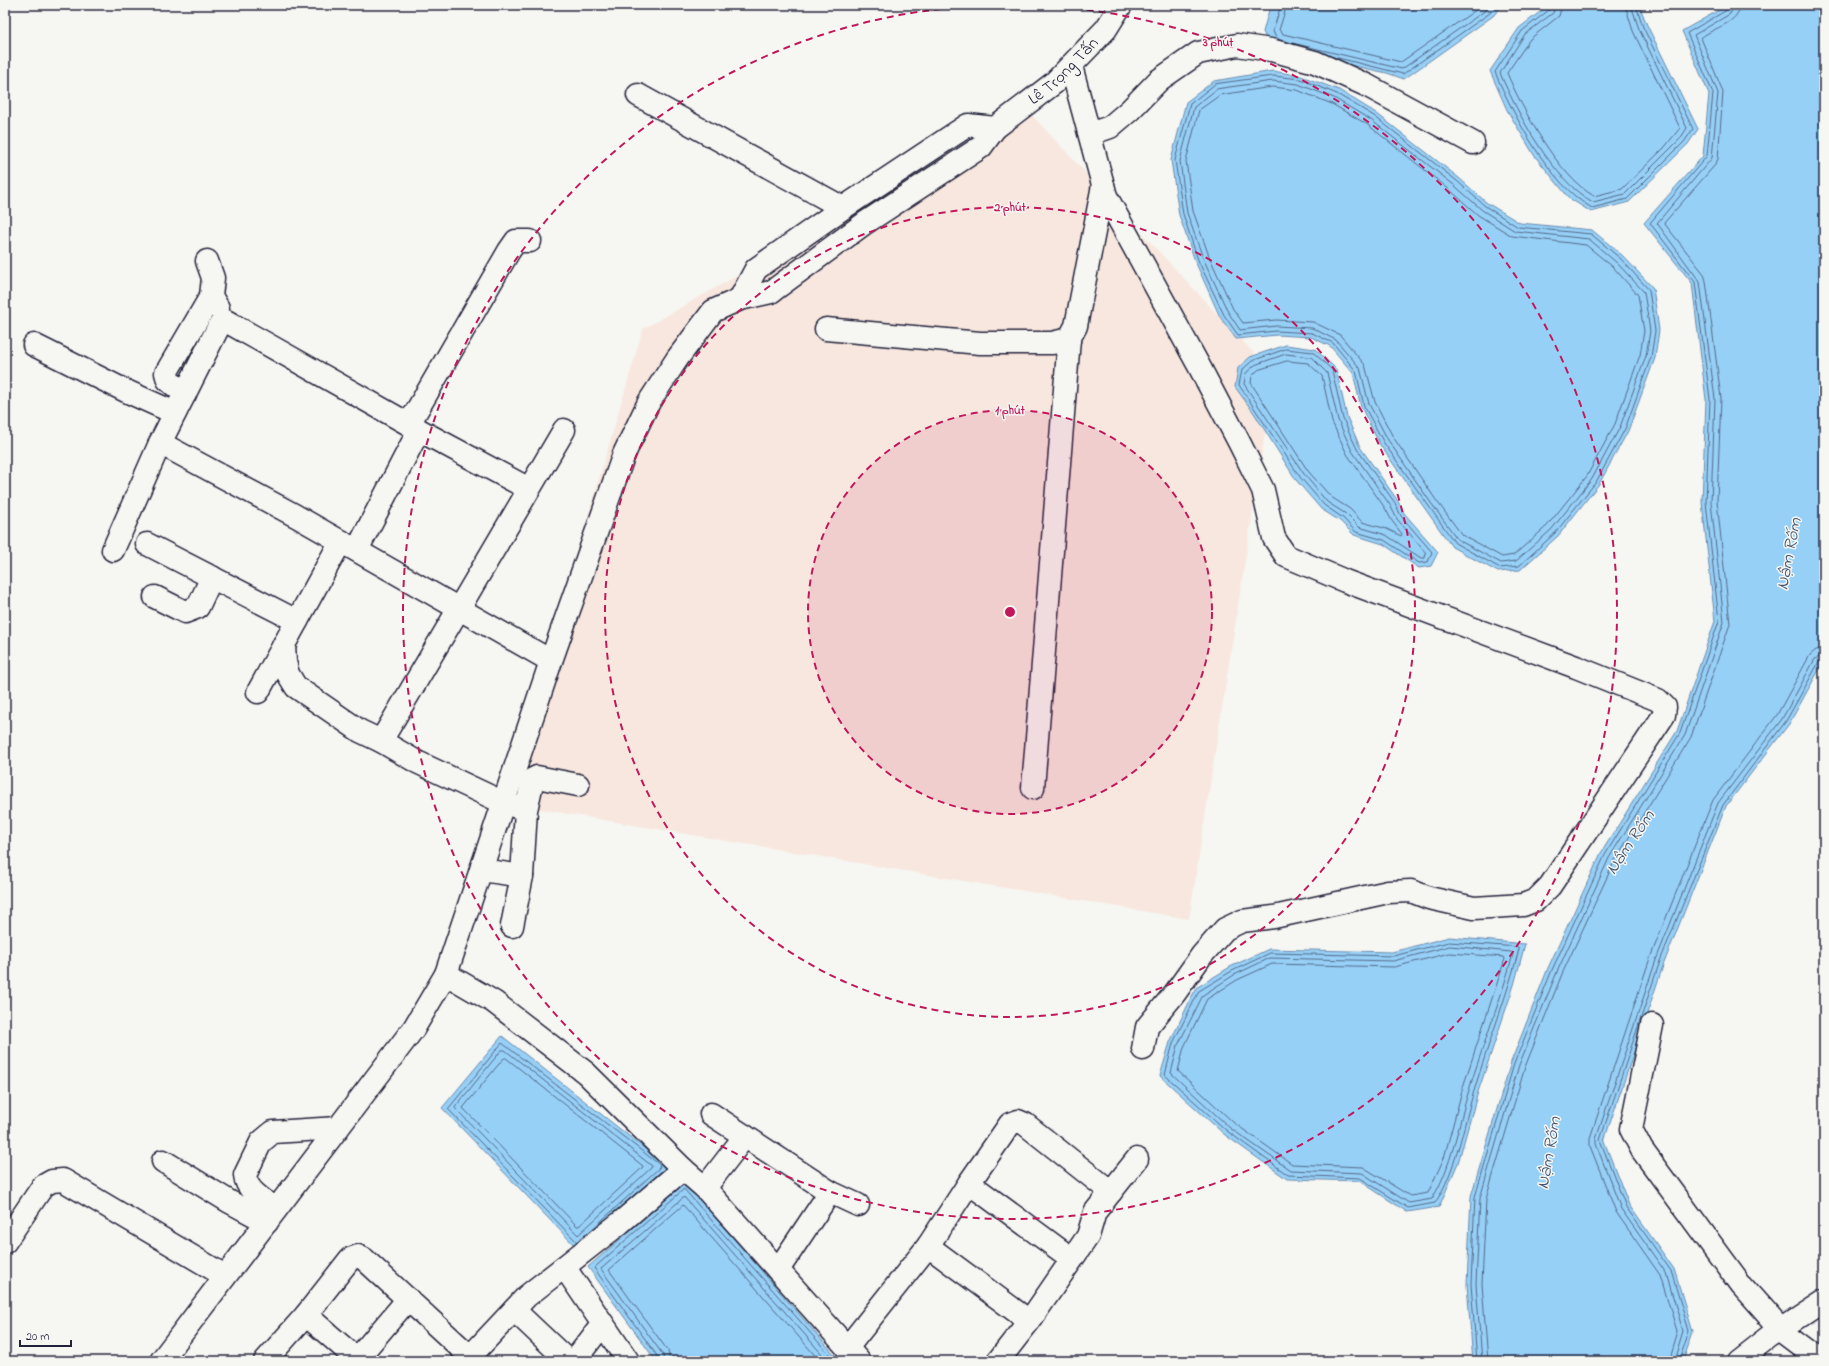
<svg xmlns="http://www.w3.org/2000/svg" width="1829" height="1366" font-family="'Indie Flower',sans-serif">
<rect width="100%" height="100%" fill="#f6f6f2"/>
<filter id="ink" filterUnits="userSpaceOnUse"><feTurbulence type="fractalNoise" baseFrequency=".025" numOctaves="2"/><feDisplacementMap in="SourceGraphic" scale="8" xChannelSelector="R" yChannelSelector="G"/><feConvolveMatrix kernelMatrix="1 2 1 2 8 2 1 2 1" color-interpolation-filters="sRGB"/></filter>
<g filter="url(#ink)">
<polygon fill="#f8e7de" points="1028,111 1274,375 1189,919 504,803 643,329"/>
<g fill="#97d0f7" stroke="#688aac">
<polygon points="1273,5 1503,5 1493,16 1404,79 1387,73 1326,60 1268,42 1263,32 1269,10"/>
<polygon points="1549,5 1639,5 1647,25 1698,129 1688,144 1629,202 1591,212 1569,198 1534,155 1507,110 1490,71 1519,28"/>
<polygon points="1728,5 1824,5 1824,661 1789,724 1726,806 1664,963 1604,1141 1629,1205 1674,1269 1693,1332 1683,1361 1473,1361 1467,1285 1471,1196 1511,1062 1548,968 1601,853 1677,731 1715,621 1702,502 1706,400 1692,283 1644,223 1703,156 1709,94 1682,31"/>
<polygon points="1273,71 1301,76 1339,90 1376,113 1459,178 1487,203 1520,223 1592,230 1623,256 1653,288 1659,330 1655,358 1628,431 1599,484 1558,536 1520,570 1498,572 1452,547 1380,445 1361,407 1353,373 1330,346 1311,337 1277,335 1236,339 1220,317 1195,261 1179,215 1171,160 1186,102 1214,81"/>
<polygon points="1286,345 1315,349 1336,369 1347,417 1360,447 1398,501 1404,513 1438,552 1431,566 1419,568 1383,544 1354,535 1340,521 1321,509 1296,480 1254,413 1235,387 1238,368 1250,357"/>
<polygon points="1449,937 1525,944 1514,985 1478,1092 1458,1163 1439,1207 1407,1212 1360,1181 1287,1179 1225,1135 1160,1076 1170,1042 1196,988 1230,967 1269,949 1392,952"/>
<polygon points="502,1036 667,1166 577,1248 442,1108"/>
<polygon points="685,1183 840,1361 656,1361 588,1267"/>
</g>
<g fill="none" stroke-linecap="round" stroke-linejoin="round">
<g stroke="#516886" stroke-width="1">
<polyline points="1281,5 1273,31 1275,36 1280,40 1402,69 1486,10 1491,5"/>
<polyline points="1287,5 1279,30 1283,34 1401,62 1483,5"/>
<path d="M1551,5l-2,5 -27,21 -27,41c18,43 55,113 97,136l35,-9 57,-57 9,-13 -50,-102 -7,-22"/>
<path d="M1556,5l-3,8 -28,21 -25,39c17,40 54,109 93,129l32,-8 55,-55 7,-11 -48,-99 -8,-24"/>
<path d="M1562,5l-3,11 -29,23 -23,34c15,36 52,104 87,123l28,-7 42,-41 16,-20 -47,-97 -8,-26"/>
<polyline points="1334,57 1403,74 1490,13 1497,5"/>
<polygon points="1273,76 1300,79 1337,94 1374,116 1457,181 1485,206 1518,227 1591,234 1621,259 1649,290 1655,331 1651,357 1625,429 1596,482 1555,533 1519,566 1500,568 1455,543 1384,443 1364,406 1356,371 1333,343 1312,333 1276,331 1238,335 1224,315 1198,260 1183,214 1175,160 1190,104 1215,84"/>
<polygon points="1273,81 1298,84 1334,98 1371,120 1454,185 1482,210 1515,231 1589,239 1617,263 1644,292 1650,331 1646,356 1620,427 1592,479 1551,530 1516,561 1501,563 1458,540 1431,503 1388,440 1369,404 1360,368 1336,340 1312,328 1276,326 1240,330 1228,312 1203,258 1187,213 1180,161 1194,107 1217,89"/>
<polygon points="1273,87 1297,90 1332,104 1368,125 1450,190 1478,215 1512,236 1586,245 1613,267 1638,295 1644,331 1640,355 1615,424 1587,476 1547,526 1514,555 1502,557 1462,535 1436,500 1393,437 1375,402 1365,365 1340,335 1313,322 1276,320 1243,323 1233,309 1209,256 1193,211 1186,161 1199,110 1220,95"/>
<polygon points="1286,349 1313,352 1332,370 1343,419 1357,449 1395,503 1401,516 1432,552 1428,562 1419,563 1384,540 1356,532 1343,518 1324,505 1300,477 1239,385 1242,370 1252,361"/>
<polygon points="1286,354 1311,357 1327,373 1338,420 1352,451 1390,505 1397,519 1426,553 1425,558 1421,558 1386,535 1359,527 1346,514 1327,502 1304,474 1244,384 1246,373 1255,365"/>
<polygon points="1287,361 1308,363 1322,376 1332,422 1347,454 1385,508 1392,521 1402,534 1401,536 1387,529 1362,522 1350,509 1331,497 1308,471 1251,383 1252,376 1258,370"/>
<path d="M1449,942l69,5 1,2c-12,48 -31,94 -45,142 -11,36 -18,80 -39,112l-27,5 -48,-30 -72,-3 -61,-44 -62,-56 8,-32 26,-52 33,-20 38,-18 123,3z"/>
<path d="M1450,946l61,6 2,2c-12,46 -30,90 -44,136 -11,35 -17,77 -37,109l-23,4 -47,-30 -72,-3 -60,-42 -59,-55 7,-28 25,-50 31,-20 36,-17 123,3z"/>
<polygon points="1450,953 1504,957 1505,959 1463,1087 1444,1158 1428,1193 1410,1196 1363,1167 1292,1164 1234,1123 1178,1071 1184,1047 1207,999 1237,980 1272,964 1394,967"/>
<polygon points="502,1050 505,1050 652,1166 651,1168 578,1235 455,1108"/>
<polygon points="506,1058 643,1166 642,1168 579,1226 577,1226 463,1108 503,1059"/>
<polyline points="577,1242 448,1109 502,1043 660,1165 659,1168 587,1234"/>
<polyline points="659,1361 658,1357 594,1268 684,1189 835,1361"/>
<polyline points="664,1361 663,1355 601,1269 684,1197 828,1361"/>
<polyline points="670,1361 668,1351 609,1270 683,1205 820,1361"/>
<polyline points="1477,1361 1471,1284 1475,1197 1514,1064 1552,970 1605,855 1680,733 1719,621 1706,502 1710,399 1695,282 1650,223 1707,156 1713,93 1687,33 1727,10 1729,5"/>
<polyline points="1482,1361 1476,1284 1480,1198 1519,1065 1557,972 1609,858 1685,735 1724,622 1711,502 1715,399 1700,282 1657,223 1712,158 1718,93 1694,35 1730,14 1734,5"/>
<path d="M1488,1361l-6,-77 4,-85 39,-132 37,-93 53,-114 76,-123 39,-113 -13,-123 4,-103 -15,-117 -2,-7 -40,-51 51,-58 3,-6 5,-67 -22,-54c12,-11 38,-14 39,-33"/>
<polyline points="1668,1361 1677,1331 1660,1275 1616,1212 1590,1146 1590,1138 1650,958 1713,800 1777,715 1810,655 1816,650 1824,649"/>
<polyline points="1674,1361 1683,1331 1666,1273 1621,1209 1596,1144 1596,1139 1656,960 1718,803 1782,719 1815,659 1824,655"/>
<polyline points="1679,1361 1689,1331 1671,1271 1626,1207 1600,1140 1660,961 1723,805 1786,721 1819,662 1824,660"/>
</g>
<defs>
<g id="minor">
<polyline points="1071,66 1106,196 1199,366 1239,442 1263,490 1274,538 1286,556 1345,581 1576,667 1658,700 1665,707 1664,715 1550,886 1536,900 1523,905 1474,908 1429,898 1411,891 1388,892 1274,917 1242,921 1225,929 1202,955 1175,993 1147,1027 1143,1049"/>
<polyline points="638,95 843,208"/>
<polyline points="1090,134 1110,127 1130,110 1159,80 1198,53 1237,45 1271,50 1315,62 1366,85 1473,143"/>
<polyline points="207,261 213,278 211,296 218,308"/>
<polyline points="740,299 756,269 843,208 968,125 995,128"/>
<polyline points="826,329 980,343 1052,343 1069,339 1076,326 1103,185"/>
<polyline points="34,345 126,391 175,413"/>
<polyline points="185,394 168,380 166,373 211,296"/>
<polyline points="409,424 509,251 516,241 530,241"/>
<polyline points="160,443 296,516 551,661"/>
<polyline points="147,544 297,621"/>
<polyline points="113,550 160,443 219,326 226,321 419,430 529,489"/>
<polyline points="357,550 419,430"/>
<polyline points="155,597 185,612 198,607 212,577"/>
<polyline points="284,644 285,662 288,674 296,687 360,731 381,741 564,430"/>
<polyline points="258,692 341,541"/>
<polyline points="381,741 417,762 504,803 517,807"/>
<polyline points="1033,788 1069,339"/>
<polyline points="481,870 522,876"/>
<polyline points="512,926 522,876 526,810 533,779 537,777 578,785"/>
<polyline points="446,974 494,1002 586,1073 683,1169 705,1188 859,1361"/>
<polyline points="1652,1025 1631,1129 1642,1150 1742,1286 1782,1331 1822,1361"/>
<polyline points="711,1114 830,1192 858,1205"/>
<polyline points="163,1161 230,1202 267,1222"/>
<polyline points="969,1183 1072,1259"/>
<polyline points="705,1188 745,1136"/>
<path d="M276,1209c-12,-9 -30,-18 -31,-34l16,-33 12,-10 65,-4"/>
<polyline points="5,1242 43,1186 52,1181 63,1180 225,1276"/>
<polyline points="928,1246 1029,1321"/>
<polyline points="565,1268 628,1361"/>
<polyline points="778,1270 830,1192"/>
<polyline points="514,1310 568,1361"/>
<polyline points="306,1315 359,1361"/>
<polyline points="847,1348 928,1246 969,1183 1010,1124 1018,1121 1025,1124 1111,1192"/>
<polyline points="357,1359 408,1299"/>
<path id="s1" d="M161,1361l253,-333 32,-54 105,-313 73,-207 25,-52 28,-43 36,-48 27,-12 31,-7 94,-69 116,-76 14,-19 59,-45 52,-54 15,-24"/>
<polyline points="265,1361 306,1315 350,1259 358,1256 364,1259 475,1361"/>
<polyline points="466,1361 527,1296 620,1223 683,1169"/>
<polyline points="574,1361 602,1325"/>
<polyline points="998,1361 1033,1316 1088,1236 1095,1212 1137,1159"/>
<polyline points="1739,1361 1771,1336 1824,1301"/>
</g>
</defs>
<use href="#minor" stroke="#22223b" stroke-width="25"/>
<use href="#minor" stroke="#f6f6f2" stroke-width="22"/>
</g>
</g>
<circle cx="1010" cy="612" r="202" fill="#c2185b" fill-opacity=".12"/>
<g fill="none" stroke="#c2185b" stroke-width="2" stroke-dasharray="7 5">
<circle cx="1010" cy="612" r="202"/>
<circle cx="1010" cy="612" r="405"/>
<path d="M1015 5A607 607 0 1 1 1005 5"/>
</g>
<g text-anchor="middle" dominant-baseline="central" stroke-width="3" stroke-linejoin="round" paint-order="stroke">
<g font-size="17" fill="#22223b" stroke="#f6f6f2">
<text stroke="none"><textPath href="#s1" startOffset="1629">Lê Trọng Tấn</textPath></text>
</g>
<g font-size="18" font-style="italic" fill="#455673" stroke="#f6f6f2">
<text transform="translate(1790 554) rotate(-79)">Nậm Rốm</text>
<text transform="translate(1631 843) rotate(-56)">Nậm Rốm</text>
<text transform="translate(1550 1153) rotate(-80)">Nậm Rốm</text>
</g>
</g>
<circle cx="1010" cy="612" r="6" fill="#c2185b" stroke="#f6f6f2" stroke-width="2"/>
<g font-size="12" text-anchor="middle" font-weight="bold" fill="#c2185b" stroke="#f6f6f2" stroke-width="3" stroke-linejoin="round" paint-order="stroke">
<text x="1218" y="46">3 phút</text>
<text x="1010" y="211">2 phút</text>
<text x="1010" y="414">1 phút</text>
</g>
<rect width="1829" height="1366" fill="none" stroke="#f6f6f2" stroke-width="20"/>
<rect x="10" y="10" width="1809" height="1346" fill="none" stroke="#22223b" stroke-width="1.5" filter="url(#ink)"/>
<path d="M20 1340v6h51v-6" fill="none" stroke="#22223b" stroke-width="2"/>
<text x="26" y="1340" font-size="12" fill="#22223b" stroke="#f6f6f2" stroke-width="3" paint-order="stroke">20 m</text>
</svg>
